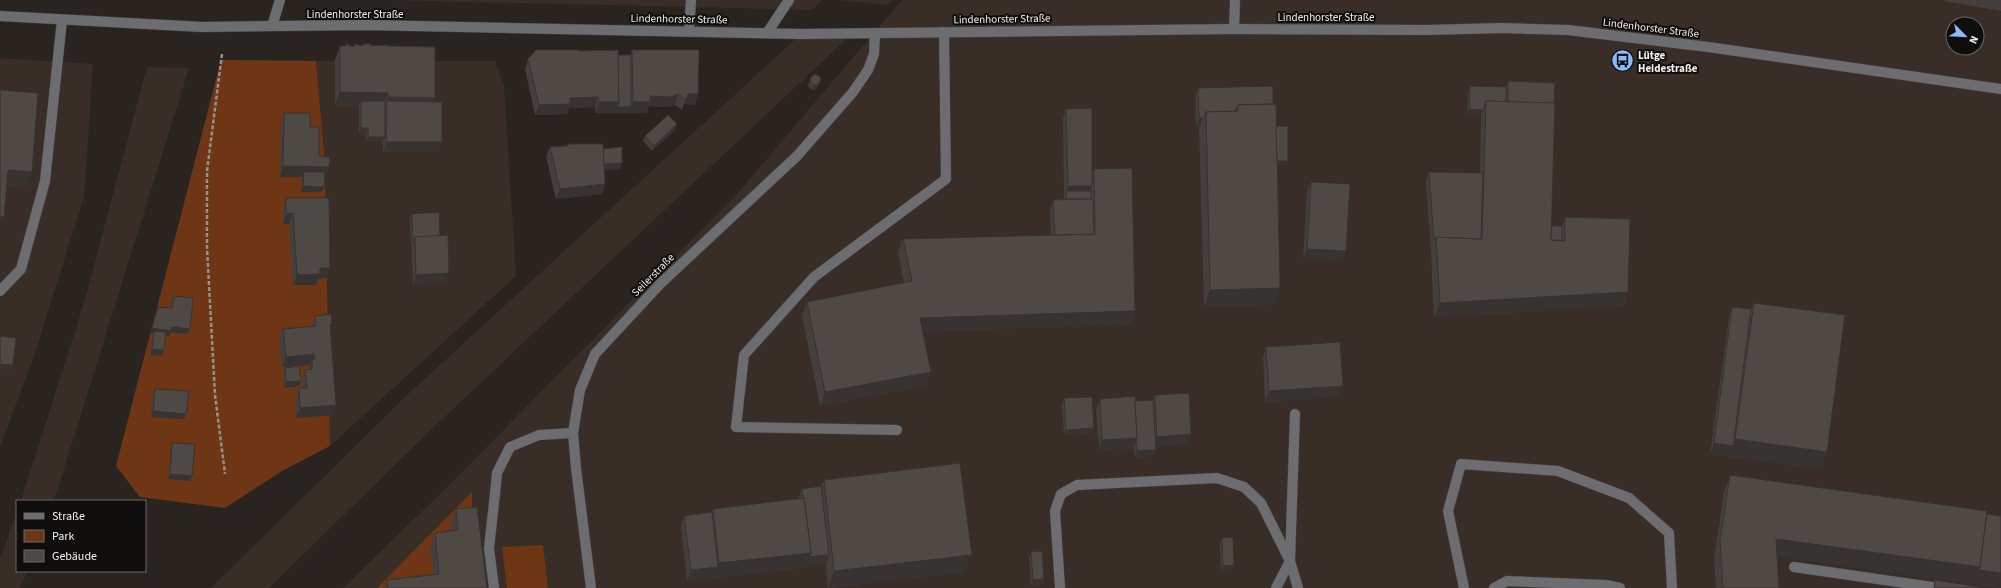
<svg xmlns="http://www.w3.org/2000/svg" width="2001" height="588" font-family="'Source Sans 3',sans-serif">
<rect width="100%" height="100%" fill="#2a2421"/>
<g fill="#382d27" fill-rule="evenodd">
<polygon points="386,0 822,0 812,10"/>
<polygon points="837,0 893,0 887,5"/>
<path d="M902,0h1099v588h-1658l104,-101 289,-292zM1953,24h24v24h-24z"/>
<polygon points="853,33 437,424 269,588 211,588 407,395 801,34"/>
<polygon points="0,58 93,64 84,197 34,356 0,447"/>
<polygon points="316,61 495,61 504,86 516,276 330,446 325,163"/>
<polygon points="147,67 189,68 54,501 21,501 84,303"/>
<polygon points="17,512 17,571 27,571 20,588 0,588 0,559"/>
</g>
<g fill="#6e3614">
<polygon points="221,60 316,61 325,163 330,446 282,471 225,508 140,497 116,466"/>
<polygon points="472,492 472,520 453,544 434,588 377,588"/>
<polygon points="543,545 548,588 507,588 502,547"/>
</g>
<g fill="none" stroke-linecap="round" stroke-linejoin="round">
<defs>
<g id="service">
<polyline points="1234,29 1235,0"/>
<polyline points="689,31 691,0"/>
<polyline points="767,33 789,0"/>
<polyline points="0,291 21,269 45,181 62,20"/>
<polyline points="897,430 736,427 744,355 814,277 946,179 944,32"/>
<polyline points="1794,567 1939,588"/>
<polyline points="494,588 489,548 495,494 497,473 510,447 539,435 573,433"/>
<polyline points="1060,588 1055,511 1061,494 1077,485 1217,478 1244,487 1261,503 1290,561 1298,588"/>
<polyline points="1276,588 1290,561 1295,414"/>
<polyline points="1464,588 1448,511 1461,464 1558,471 1629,498 1669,533 1672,588"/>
<polyline points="1494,588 1507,581 1606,585 1620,588"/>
</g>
<polyline id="minor" points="591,588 576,468 573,433 580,390 595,354 660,284 797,156 853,92 868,70 874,54 875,33"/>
<g id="tertiary">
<polyline points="0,16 202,27 367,25 801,34 1234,29 1427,30 1501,28 1568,30 1708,47 2001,89"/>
<polyline points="272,26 280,0"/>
</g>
</defs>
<use href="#service" stroke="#46403e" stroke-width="11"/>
<use href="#minor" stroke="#46403e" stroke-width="11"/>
<use href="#tertiary" stroke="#46403e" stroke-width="11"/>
<polyline stroke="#96918e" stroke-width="2.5" stroke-dasharray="4 2" stroke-linecap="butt" points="222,54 207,171 207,248 215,395 225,474"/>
<use href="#service" stroke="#6b6d70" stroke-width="10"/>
<use href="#minor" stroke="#6b6d70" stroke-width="10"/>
<use href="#tertiary" stroke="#6b6d70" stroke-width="10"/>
</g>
<g fill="#443f3c">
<polygon points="1944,0 2001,0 2001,11 1944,1"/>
<polygon points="346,44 349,46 355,46 355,44 362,46 363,44 371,46 388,46 434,102 439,152 383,152 383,142 366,142 366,133 359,133 359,106 335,106 335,60 340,46 345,46"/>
<polygon points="632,50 695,105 684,104 682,110 675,105 667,107 649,106 647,113 595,113 595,107 569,108 567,114 535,115 525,69 528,59 579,51 618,55 631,55"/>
<polygon points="811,77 821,80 819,85 815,90 812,90 808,86"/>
<polygon points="1508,81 1552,226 1562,226 1565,217 1628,292 1623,306 1434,317 1431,251 1426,182 1429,172 1480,173 1481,115 1467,115 1468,92 1470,86 1506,89"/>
<polygon points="1198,88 1273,104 1276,126 1288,161 1286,166 1277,166 1280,288 1274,305 1204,306 1199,128 1196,128 1195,98"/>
<polygon points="1066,109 1092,172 1094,169 1135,311 1130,325 923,331 931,372 925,386 820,406 802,316 807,302 904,283 898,253 903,239 1051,235 1050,210 1053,200 1064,199 1063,119"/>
<polygon points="284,113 310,127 319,156 329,167 326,178 325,178 324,187 322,192 301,192 302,177 280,177 281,123"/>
<polygon points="675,130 652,151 643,141 645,136"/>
<polygon points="568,144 603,149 620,169 604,170 605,184 602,194 556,199 546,157 550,147 567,146"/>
<polygon points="1311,182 1342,261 1303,259 1307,192"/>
<polygon points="286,198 327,278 318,279 316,285 293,285 289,224 283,224 283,209"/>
<polygon points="412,214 440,236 445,283 413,285 410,219"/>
<polygon points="174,296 190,329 188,334 171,332 169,336 165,336 164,350 162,356 150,355 153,334 150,334 158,307 171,308 172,302"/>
<polygon points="1754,303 1827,452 1821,469 1710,454 1729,317 1732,307 1751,309"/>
<polygon points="315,316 330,329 333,415 296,418 295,398 299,388 302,388 302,380 305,370 308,369 310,365 282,367 279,339 283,329 312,326"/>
<polygon points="1266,347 1343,386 1339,396 1265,402 1263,357"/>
<polygon points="285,368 301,381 299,386 284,388 283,373"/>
<polygon points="155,389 186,414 184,419 151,417 153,394"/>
<polygon points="1155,395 1191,434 1187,444 1156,447 1154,456 1135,457 1134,447 1134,448 1099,450 1096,409 1100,399 1135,401 1153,400"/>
<polygon points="1064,398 1092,434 1064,435 1062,404"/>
<polygon points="172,443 190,481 168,479 171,448"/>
<polygon points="1730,475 2001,516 2001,588 1777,556 1779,588 1716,588 1714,558 1724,492"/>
<polygon points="824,480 966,572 828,588 826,565 687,581 681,526 684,516 712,512 713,509 798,499 802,489 821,486"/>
<polygon points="456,509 487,588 384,588 387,580 433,574 430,547 435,533 452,531 451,523"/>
<polygon points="1222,538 1234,565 1232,571 1221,571 1220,543"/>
<polygon points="1031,552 1044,579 1042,585 1031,586 1029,557"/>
</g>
<g fill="#373331">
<polygon points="821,80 819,85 815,90 812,90 813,85"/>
<polygon points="340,92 388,93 383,106 361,101 359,106 335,106"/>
<polygon points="678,94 675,105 667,107 649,106 647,113 595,113 599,102 619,102 631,107 633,102 650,96"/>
<polygon points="688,94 698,94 695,105 684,104"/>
<polygon points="388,97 435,98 430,112 387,101"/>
<polygon points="598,97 595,107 569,108 567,114 535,115 539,105 570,98"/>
<polygon points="1469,109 1483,110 1481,115 1467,115"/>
<polygon points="1199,118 1203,118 1199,128 1196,128"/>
<polygon points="677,124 675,130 652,151 654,146"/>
<polygon points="361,128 368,128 366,133 359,133"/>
<polygon points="368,137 385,137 383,142 366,142"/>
<polygon points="386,142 442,142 439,152 383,152"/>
<polygon points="1272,161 1288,161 1286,166 1271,166"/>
<polygon points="622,163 620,169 600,170 602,164"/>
<polygon points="283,166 329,167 326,178 304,177 304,172 302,177 280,177"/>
<polygon points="8,170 32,172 25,188 2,186"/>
<polygon points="605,184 602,194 556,199 560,189"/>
<polygon points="303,186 324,187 322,192 301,192"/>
<polygon points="1068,186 1092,186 1089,196 1066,191"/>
<polygon points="293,213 289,224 283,224 286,214"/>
<polygon points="0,217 4,217 0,228"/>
<polygon points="1307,249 1346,251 1342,261 1303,259"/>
<polygon points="320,268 330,268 327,278 318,279 316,285 293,285 297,275"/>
<polygon points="449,273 445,283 413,285 416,275"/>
<polygon points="1280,288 1274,305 1204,306 1210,290"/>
<polygon points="1628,292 1623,306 1434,317 1440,303"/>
<polygon points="1135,311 1130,325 915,332 920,318"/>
<polygon points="172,327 190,329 188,334 171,332 169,336 154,334 154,331 153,334 150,334 152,328"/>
<polygon points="152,349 164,350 162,356 150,355"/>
<polygon points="314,354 312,362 312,359 310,365 282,367 286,357"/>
<polygon points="0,364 13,365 11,370 0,369"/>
<polygon points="931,372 925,386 820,406 825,392"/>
<polygon points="301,381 299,386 284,388 286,382"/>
<polygon points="1343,386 1339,396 1265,402 1269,391"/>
<polygon points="336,405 333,415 296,418 300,408"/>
<polygon points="153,411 186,414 184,419 151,417"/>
<polygon points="1094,428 1092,434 1064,435 1066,430"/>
<polygon points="1191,434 1187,444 1153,447 1157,437"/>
<polygon points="1137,438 1134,448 1099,450 1102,440"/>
<polygon points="1735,439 1827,452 1821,469 1710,454 1714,443 1733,446"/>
<polygon points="1156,450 1154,456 1135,457 1137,451"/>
<polygon points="170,474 192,476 190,481 168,479"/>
<polygon points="1776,539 1980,567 2001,573 2001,588 1770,555"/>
<polygon points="811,553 829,555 826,565 687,581 691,570 718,567 719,563"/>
<polygon points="972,555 966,572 828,588 834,571"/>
<polygon points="1234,565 1232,571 1221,571 1223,566"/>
<polygon points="1044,579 1042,585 1031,586 1033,580"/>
</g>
<g fill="#4f4946" stroke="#373331">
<polygon points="346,44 349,44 349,46 355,46 355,44 363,46 363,44 371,44 371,46 388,45 388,46 435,47 435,98 388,97 388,93 340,92 340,46 346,46"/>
<polygon points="536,50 579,50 579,51 618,50 619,102 599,102 598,97 570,98 570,104 539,105 528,59"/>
<polygon points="632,50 699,50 698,94 688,94 686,100 678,94 671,97 650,96 650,102 633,102"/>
<polygon points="618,55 631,55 631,107 617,107 619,102"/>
<polygon points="815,74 820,77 821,80 817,85 813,85 810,81 811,77"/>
<polygon points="1508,81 1555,83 1554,103 1508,102"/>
<polygon points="1273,86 1273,104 1238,105 1235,111 1206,112 1203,118 1199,118 1198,88"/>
<polygon points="1470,86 1506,87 1506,102 1486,101 1483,110 1469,109"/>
<polygon points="0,90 38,93 32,172 8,170 4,217 0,217"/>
<polygon points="361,101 385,101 385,137 368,137 368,128 361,128"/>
<polygon points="387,101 442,102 442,142 386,142"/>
<polygon points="1486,101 1555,103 1551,240 1565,241 1565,217 1630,219 1628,292 1440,303 1436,237 1482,239"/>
<polygon points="1276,104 1280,288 1210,290 1206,112 1238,111 1238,105"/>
<polygon points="1092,108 1092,186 1068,186 1066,109"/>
<polygon points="284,113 310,113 310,127 319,127 319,156 330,157 329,167 283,166"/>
<polygon points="668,115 677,124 654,146 645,136"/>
<polygon points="1276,126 1288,126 1288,161 1277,161"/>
<polygon points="568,144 603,144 605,184 560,189 550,147 568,146"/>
<polygon points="622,147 622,163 604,164 603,149"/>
<polygon points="1132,168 1135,311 920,318 931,372 825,392 807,302 912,281 903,239 1095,234 1094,169"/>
<polygon points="304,172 325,172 324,187 303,186"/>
<polygon points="1429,172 1483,173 1481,239 1436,237 1434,241"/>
<polygon points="1311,182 1350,184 1346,251 1307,249"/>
<rect x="1066" y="191" width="25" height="8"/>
<polygon points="286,198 329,198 330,268 320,268 320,274 297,275 293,213 286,214"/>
<polygon points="1093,199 1094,234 1055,235 1053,200"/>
<polygon points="439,212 440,236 415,237 413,242 412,214"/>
<polygon points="1552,226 1562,226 1562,240 1551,240"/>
<polygon points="448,235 449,273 416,275 415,237"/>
<polygon points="174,296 193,298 190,329 172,327 171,331 152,328 158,307 172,308"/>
<polygon points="1754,303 1845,315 1827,452 1735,439"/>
<polygon points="1732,307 1751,309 1733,446 1714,443"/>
<polygon points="331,314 332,323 330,324 336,405 300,408 299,388 307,388 305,370 312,369 312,359 315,359 314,354 286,357 283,329 316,326 315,316"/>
<polygon points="154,331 166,332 164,350 152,349"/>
<polygon points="0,336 16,338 13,365 0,364"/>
<polygon points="1340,342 1343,386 1269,391 1266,347"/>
<polygon points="299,366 301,381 286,382 285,368"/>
<polygon points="155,389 189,391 186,414 153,411"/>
<polygon points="1189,393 1191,434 1157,437 1155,395"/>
<polygon points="1135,396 1137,438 1102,440 1100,399"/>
<polygon points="1092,397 1094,428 1066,430 1064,398"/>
<polygon points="1153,400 1156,450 1137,451 1136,441 1137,438 1135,401"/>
<polygon points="172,443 195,444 192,476 170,474"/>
<polygon points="960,463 972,555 834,571 824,480"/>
<polygon points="1730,475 1987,511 1980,567 1776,539 1779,588 1723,588 1720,541"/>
<polygon points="821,486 829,555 809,557 811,553 804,498 803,498 802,489"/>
<polygon points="804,498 811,553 719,563 713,509"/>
<polygon points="477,507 487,588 388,588 387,580 439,574 435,533 458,530 456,509"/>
<polygon points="712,512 718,567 691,570 684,516"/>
<polygon points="1987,514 2001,516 2001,573 1979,570 1980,567"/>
<polygon points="1233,537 1234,565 1223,566 1222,538"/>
<polygon points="1042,551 1044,579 1033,580 1031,552"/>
<polygon points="1935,580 1980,587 1980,588 1934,588"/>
</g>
<defs>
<symbol id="bus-disc" viewBox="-11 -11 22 22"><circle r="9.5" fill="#88bbfc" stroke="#100e0c"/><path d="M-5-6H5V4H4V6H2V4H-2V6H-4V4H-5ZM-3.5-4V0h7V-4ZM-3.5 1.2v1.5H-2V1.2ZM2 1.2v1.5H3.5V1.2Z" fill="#111"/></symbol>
</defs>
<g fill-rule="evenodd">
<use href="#bus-disc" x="1610" y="48" width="25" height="25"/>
</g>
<g text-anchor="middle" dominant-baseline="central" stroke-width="4" stroke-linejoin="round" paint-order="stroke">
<g font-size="11" fill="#f3efed" stroke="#100e0c">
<text x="355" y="14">Lindenhorster Straße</text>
<text x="1326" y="17">Lindenhorster Straße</text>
<text transform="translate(679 19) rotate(1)">Lindenhorster Straße</text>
<text transform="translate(1002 19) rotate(-1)">Lindenhorster Straße</text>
<text transform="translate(1651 28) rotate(7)">Lindenhorster Straße</text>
<text transform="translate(653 275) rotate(-45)">Seilerstraße</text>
</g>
<g font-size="11" font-weight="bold" fill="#f3efed" stroke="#100e0c" text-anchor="start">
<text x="1638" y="55">Lütge<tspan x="1638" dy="13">Heidestraße</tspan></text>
</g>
</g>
<rect x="16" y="500" width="130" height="72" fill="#100e0c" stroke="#6b6866"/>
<rect x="24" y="513" width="20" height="6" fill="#6b6d70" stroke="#6b6866"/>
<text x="52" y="520" font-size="12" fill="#f3efed">Straße</text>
<rect x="24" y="530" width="20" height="12" fill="#6e3614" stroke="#6b6866"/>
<text x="52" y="540" font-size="12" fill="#f3efed">Park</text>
<rect x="24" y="550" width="20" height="12" fill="#4f4946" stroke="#6b6866"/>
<text x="52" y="560" font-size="12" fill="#f3efed">Gebäude</text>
<g transform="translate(1965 36) rotate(114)"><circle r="19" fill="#100e0c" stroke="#6b6866"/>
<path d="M0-3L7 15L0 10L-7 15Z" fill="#88bbfc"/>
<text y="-6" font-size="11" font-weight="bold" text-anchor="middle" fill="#f3efed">N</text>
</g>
</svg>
